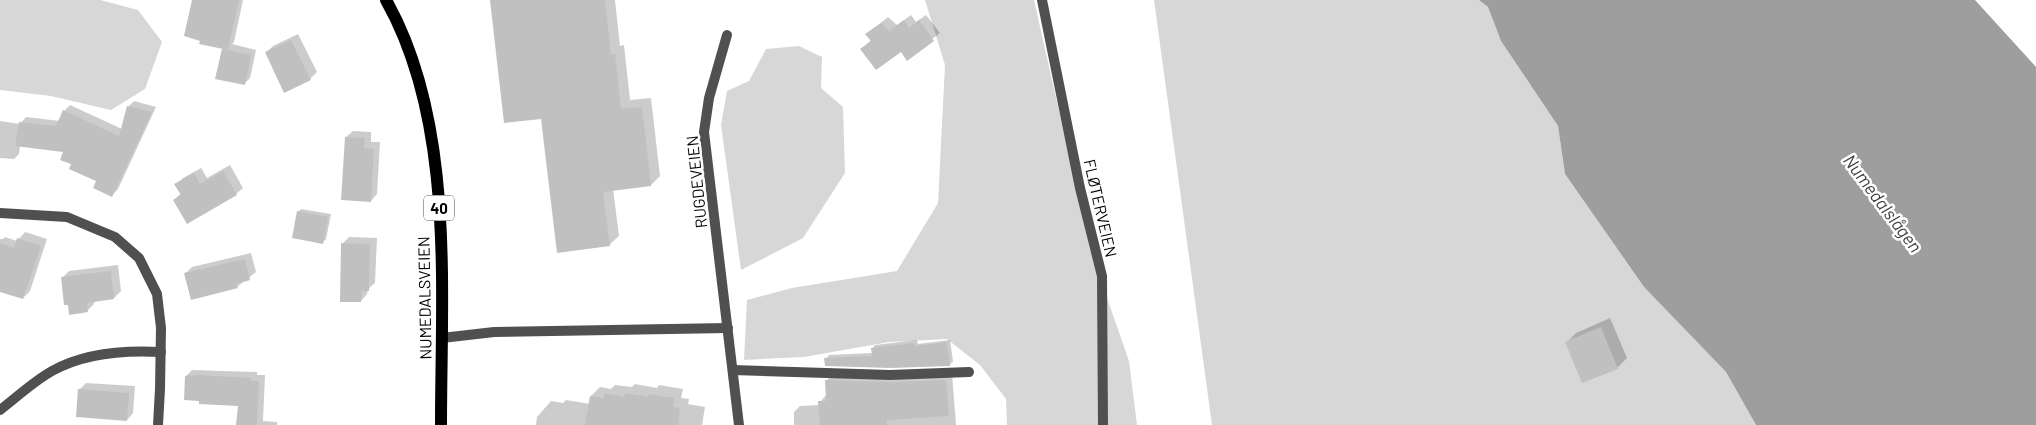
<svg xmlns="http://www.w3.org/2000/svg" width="2036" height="425" font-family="Barlow,sans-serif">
<rect width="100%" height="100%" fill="#fff"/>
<g fill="#d7d7d7">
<polygon points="0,0 100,0 138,10 162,42 145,89 111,110 51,96 0,90"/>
<polygon points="925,0 1034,0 1090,249 1129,361 1137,425 1007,425 1006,399 980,365 947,339 889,342 804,357 744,360 747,300 792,288 897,271 938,203 945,65"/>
<polygon points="1154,0 1479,0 1488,7 1501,41 1558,126 1565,174 1644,287 1726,372 1756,425 1212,425"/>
<polygon points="799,46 822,57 821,88 843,107 845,173 803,238 741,270 721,125 727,91 749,81 766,49"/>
</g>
<polygon fill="#9e9e9e" points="1479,0 1975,0 2036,67 2036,425 1756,425 1726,372 1644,287 1565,174 1558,126 1501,41 1488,7"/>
<g fill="#0003">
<polygon points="193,0 243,0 234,42 232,44 256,50 250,78 244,84 223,49 225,48"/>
<polygon points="491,0 615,0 620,46 624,45 630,100 651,98 660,176 651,185 613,189 619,236 609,245 542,117"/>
<polygon points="911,15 916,22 926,15 940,33 907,59 901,50 862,49 871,40 867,34 888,17 897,25"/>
<polygon points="298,34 317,72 310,79 266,53 273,46"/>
<polygon points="134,101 156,107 118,189 112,195 98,181 73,164 65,151 20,146 19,154 14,159 0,158 0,121 20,124 26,117 60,121 64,111 70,105 122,129 128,107"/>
<polygon points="353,131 371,132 371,142 380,142 377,194 371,201 346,137"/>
<polygon points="230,165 243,188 236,194 174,200 181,193 176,185 183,178 201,168 207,178"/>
<polygon points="301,209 331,214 326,239 323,242 298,212"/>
<polygon points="25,232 47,239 30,291 23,298 0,290 0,239 3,239 5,237 17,241"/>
<polygon points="349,237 377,238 375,283 368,289 367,294 361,301 342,244"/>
<polygon points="251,253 256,272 237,287 185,274 192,267"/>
<polygon points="118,265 121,291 114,298 94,300 94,304 87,311 69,303 62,278 69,271"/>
<polygon points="1610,318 1627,358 1617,368 1567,342 1576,333"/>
<polygon points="917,340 918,344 950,340 953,361 950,365 826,359 829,355 872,353 872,349 875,345"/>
<polygon points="192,370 257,372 257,375 265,375 263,421 277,422 277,425 237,425 239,405 186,376"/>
<polygon points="833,374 952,374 956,425 794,425 794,412 800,406 820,405 820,402 826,395 827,380"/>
<polygon points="86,383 135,386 133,413 127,420 79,390"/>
<polygon points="635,384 657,388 659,385 683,389 681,398 689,399 688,404 705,407 702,425 536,425 537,417 551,401 563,403 566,400 590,404 591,396 600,387 611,389 615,385 632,387"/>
</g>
<g fill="#c0c0c0">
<polygon points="192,0 239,0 228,50 199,44 200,41 184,36"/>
<polygon points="490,0 605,0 611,55 615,54 621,109 642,107 651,186 603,192 610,246 557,253 541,119 504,123"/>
<polygon points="904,20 909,28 919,20 934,41 907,61 901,52 876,70 860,49 871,41 865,34 881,23 889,31"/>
<polygon points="291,40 311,80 284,93 265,52"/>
<polygon points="222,49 251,55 245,85 215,79"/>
<polygon points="127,106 152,112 112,197 93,188 96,181 69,169 71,164 60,160 63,152 15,146 19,122 56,126 63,110 119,136"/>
<polygon points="345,137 365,138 364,148 374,149 371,202 341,200"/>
<polygon points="223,171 237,195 187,224 173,200 181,195 174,184 194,173 200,184"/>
<polygon points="297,211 328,217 323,244 292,238"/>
<polygon points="17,238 41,246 23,299 0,292 0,243 14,248"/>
<polygon points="341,243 370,244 369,291 362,291 361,302 340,302"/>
<polygon points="245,259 250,280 236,284 238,288 191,300 184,273"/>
<polygon points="111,271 114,299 87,303 88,312 69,315 68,305 64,305 61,277"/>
<polygon points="1601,327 1618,369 1582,383 1565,342"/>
<polygon points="947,342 950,366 890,368 825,366 824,358 872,356 871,348 914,343 915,346"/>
<polygon points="200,375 251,378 251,381 259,381 257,425 236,425 238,406 199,404 199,401 184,400 185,376"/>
<polygon points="825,380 890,382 946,380 949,416 887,420 887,425 820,425 818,401 826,401"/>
<polygon points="78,389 129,393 127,421 76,417"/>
<polygon points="604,393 624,397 625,393 648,397 649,394 674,398 673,407 680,408 678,425 585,425 590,396 604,398"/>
</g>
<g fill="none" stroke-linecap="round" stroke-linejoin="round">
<g stroke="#505050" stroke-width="10">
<polyline points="1042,0 1080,188 1102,276 1103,425"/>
<polyline points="727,35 709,98 704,132 739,425"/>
<polyline points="0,213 67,217 115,237 139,258 157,294 161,328 160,389 158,425"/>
<polyline points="442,338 494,332 728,328"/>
<polyline points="733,370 890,375 969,372"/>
<path d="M0,410c17,-13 34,-29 52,-39 32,-18 73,-21 109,-19"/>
</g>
<path stroke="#000" stroke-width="12" d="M386,0c69,122 55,289 55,425"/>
</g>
<g text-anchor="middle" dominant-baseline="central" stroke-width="5" stroke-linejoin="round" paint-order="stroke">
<rect fill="#fff" stroke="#4c4c4c" stroke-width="1" x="424" y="195.5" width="30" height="25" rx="4"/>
<g font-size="15" font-weight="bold" fill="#000">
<text x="439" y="208">40</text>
</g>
<g font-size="16" fill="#000" stroke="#fff">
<text transform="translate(696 182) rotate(-96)">RUGDEVEIEN</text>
<text transform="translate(1101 208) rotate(77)">FLØTERVEIEN</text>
<text transform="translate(424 298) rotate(-91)">NUMEDALSVEIEN</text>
</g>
<g font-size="18" font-style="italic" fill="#3f3f3f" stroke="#fff">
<text transform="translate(1883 203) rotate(53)">Numedalslågen</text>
</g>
</g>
</svg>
